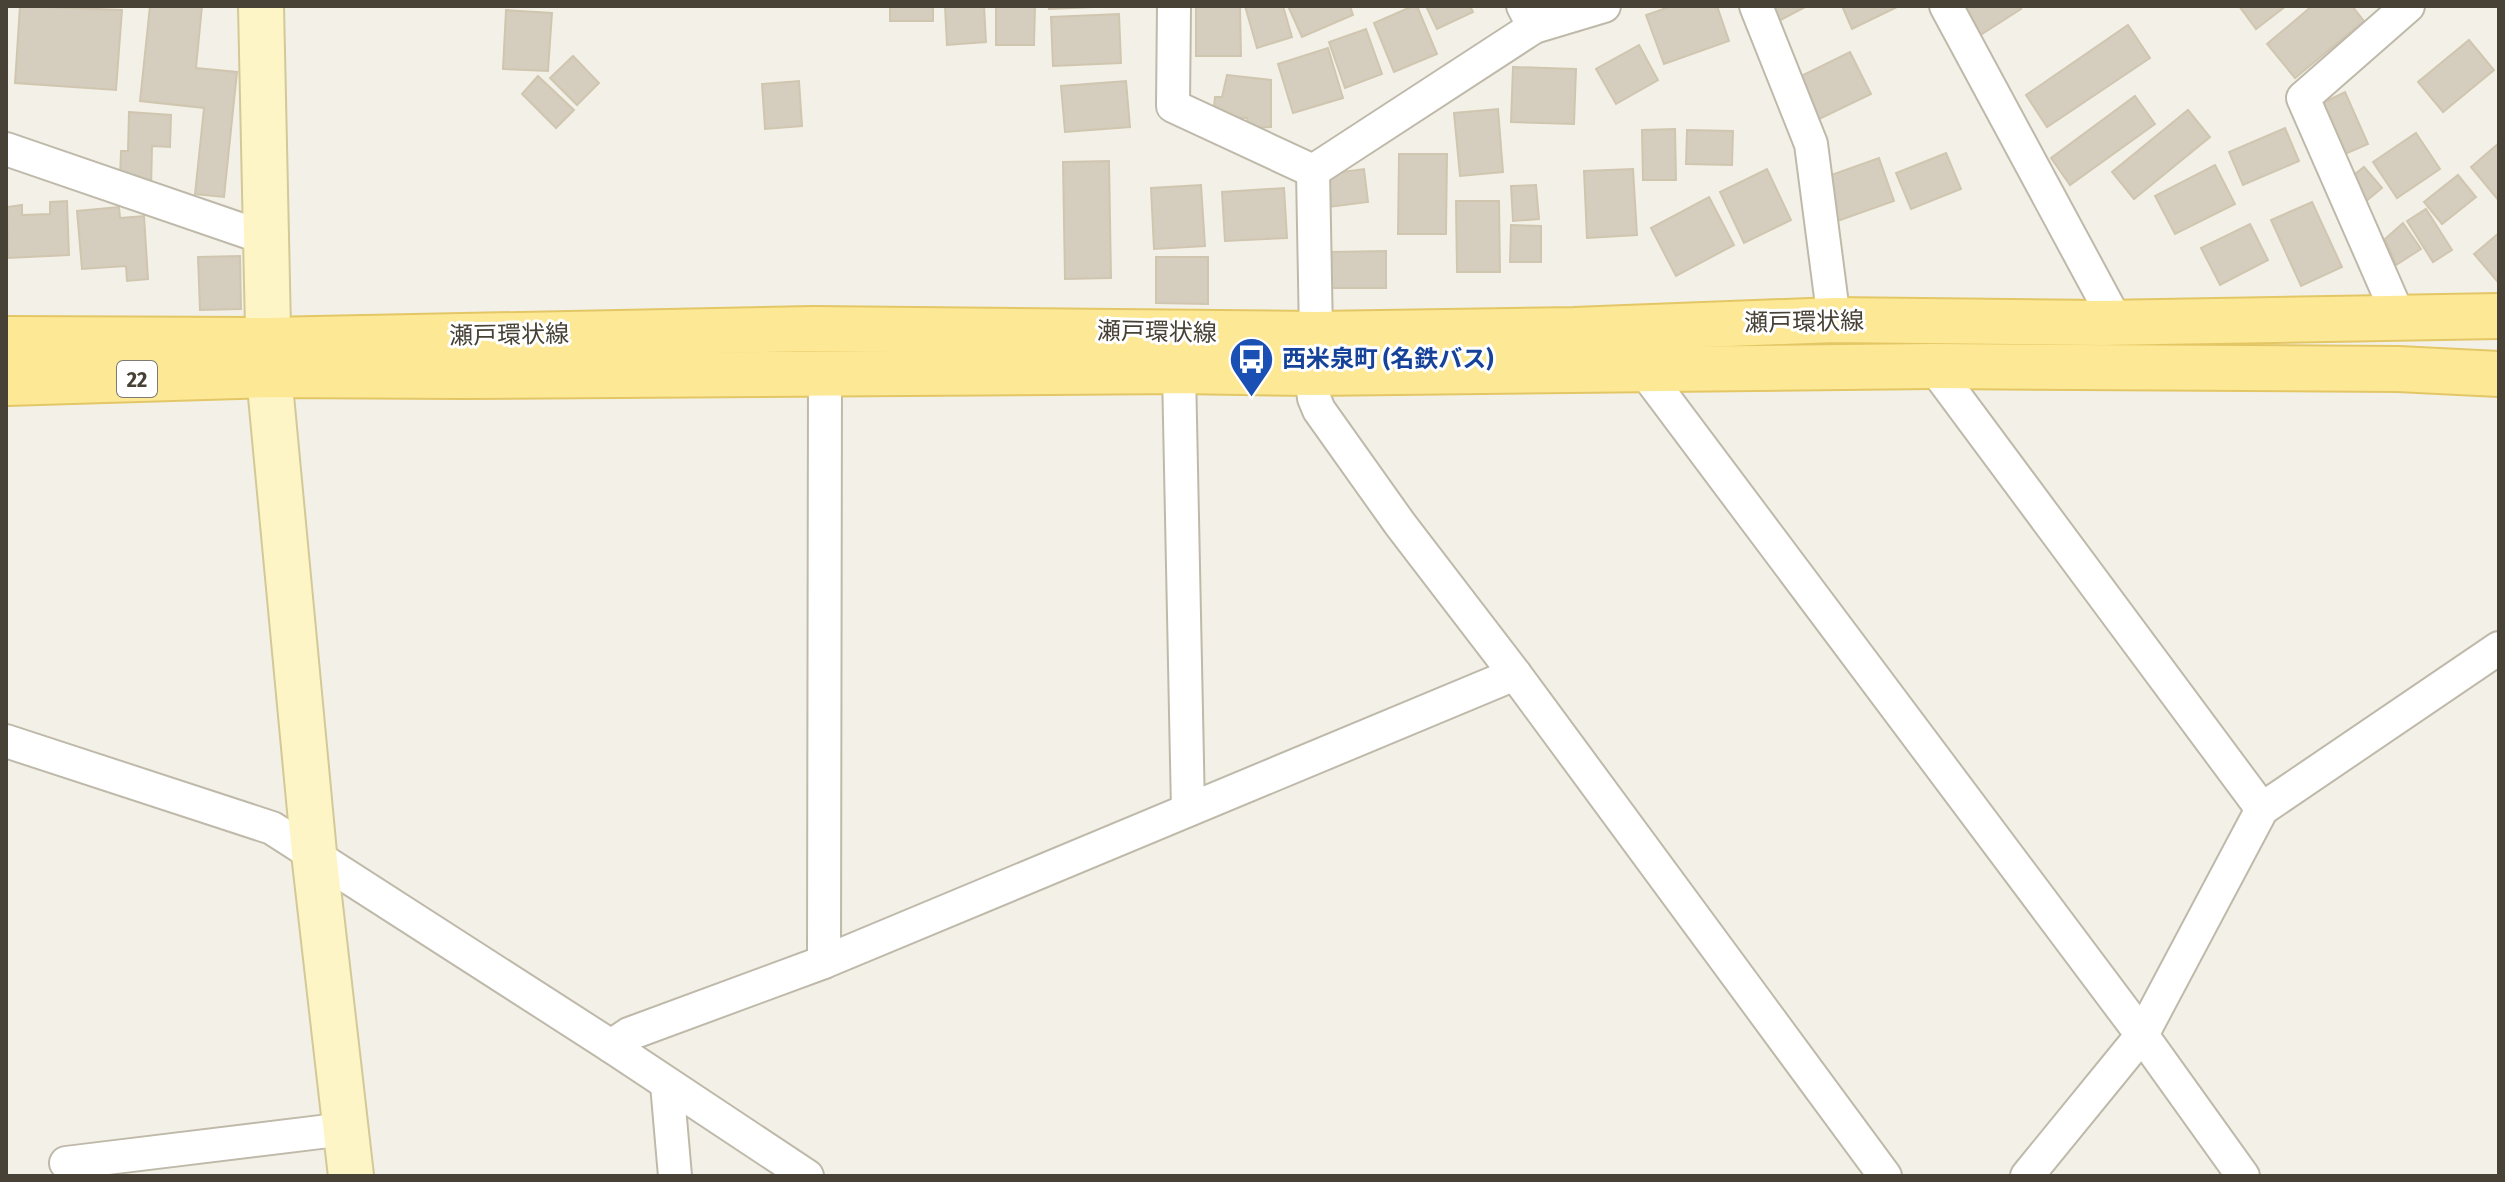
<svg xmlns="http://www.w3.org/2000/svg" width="2505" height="1182" font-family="'Fira Sans Condensed','Noto Sans JP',sans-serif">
<rect width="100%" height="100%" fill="#f3f1e7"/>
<g fill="#d5cdbd" stroke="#d0c6b0" stroke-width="2">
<polygon points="20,6 122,10 116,90 15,83"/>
<polygon points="150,6 202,6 196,68 237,72 224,197 195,194 204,108 140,101"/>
<rect x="890" y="6" width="43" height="15"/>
<polygon points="945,6 984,6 986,42 947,45"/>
<polygon points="996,6 1035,6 1034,45 996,45"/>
<polygon points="1049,6 1093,6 1093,7 1049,9"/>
<polygon points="1196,6 1240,6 1241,56 1196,56"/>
<polygon points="1245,6 1283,6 1292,37 1257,48"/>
<polygon points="1288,6 1350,6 1353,15 1302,37"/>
<polygon points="1413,6 1417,6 1437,54 1394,72 1374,23"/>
<polygon points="1426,6 1470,6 1473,12 1437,29"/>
<polygon points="1672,6 1717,6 1729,41 1664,64 1646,15"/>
<polygon points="1763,6 1807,6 1773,24"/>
<polygon points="1842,6 1899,6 1852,29"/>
<polygon points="1953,6 2019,6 2021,9 1974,39"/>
<polygon points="2239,6 2286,6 2256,29"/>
<polygon points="2312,6 2352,6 2364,21 2295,78 2267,44"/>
<polygon points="506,10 552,13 548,71 503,69"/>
<polygon points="1119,14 1121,63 1053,66 1051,17"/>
<polygon points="2128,25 2150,58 2047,127 2026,95"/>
<polygon points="1366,29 1382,74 1345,88 1329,42"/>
<polygon points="2469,40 2494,70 2443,112 2418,82"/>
<polygon points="1639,45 1658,80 1616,104 1596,69"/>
<polygon points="1328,48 1343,98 1293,113 1278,64"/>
<polygon points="1850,52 1871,94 1809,124 1789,82"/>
<polygon points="573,56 599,83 577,105 550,78"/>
<polygon points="1513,67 1576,69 1574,124 1511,122"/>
<polygon points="1227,75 1271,80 1271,127 1250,128 1247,118 1213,117 1215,97 1222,97"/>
<polygon points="538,76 574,110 556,128 522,94"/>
<polygon points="799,81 802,126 765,129 762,84"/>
<polygon points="1126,81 1130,127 1065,132 1061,86"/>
<polygon points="2345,92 2368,144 2336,158 2314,107"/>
<polygon points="2135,96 2155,124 2070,185 2051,158"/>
<polygon points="1498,109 1503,172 1460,176 1454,113"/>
<polygon points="2188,110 2210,137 2134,199 2112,172"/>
<polygon points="129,112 171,115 170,147 152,146 151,191 120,179 121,151 128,151"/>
<polygon points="2285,128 2299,161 2243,185 2229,152"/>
<polygon points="1675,129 1676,180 1643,180 1642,130"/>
<polygon points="1687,130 1733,131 1732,165 1686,164"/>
<polygon points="2416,133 2440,169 2397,198 2373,162"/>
<polygon points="2499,143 2499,201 2471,167"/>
<polygon points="1946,153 1961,189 1911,209 1896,173"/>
<polygon points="1399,154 1447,154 1446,234 1398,234"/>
<polygon points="1879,158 1894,201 1832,223 1817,180"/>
<polygon points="1109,161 1111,278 1065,279 1063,162"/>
<polygon points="2215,165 2235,204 2175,234 2155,196"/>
<polygon points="2364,167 2382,188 2359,207 2341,185"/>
<polygon points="1364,169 1368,202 1329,207 1326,174"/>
<polygon points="1633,169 1637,235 1587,238 1584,171"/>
<polygon points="1767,169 1791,220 1744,243 1720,192"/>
<polygon points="2458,175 2476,197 2442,224 2424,202"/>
<polygon points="1201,185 1205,246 1154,249 1151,188"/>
<polygon points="1536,185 1539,219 1513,221 1511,186"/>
<polygon points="1284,188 1287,238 1225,241 1222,192"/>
<polygon points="1709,197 1734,245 1676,276 1651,228"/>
<polygon points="67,201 69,255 8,258 7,207 22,205 22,215 50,214 50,202"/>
<polygon points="1456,201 1499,201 1500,272 1457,272"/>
<polygon points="2312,202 2342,267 2301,286 2271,220"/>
<polygon points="119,207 120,218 144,216 148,279 127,281 126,266 82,269 77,211"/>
<polygon points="2426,209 2452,250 2433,262 2407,221"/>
<polygon points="2403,223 2421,249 2396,265 2385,239"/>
<polygon points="2250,224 2268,260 2220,285 2201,248"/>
<polygon points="1511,225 1541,226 1541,262 1510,262"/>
<polygon points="2499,233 2499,279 2497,281 2474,254"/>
<polygon points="1386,251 1386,288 1330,288 1330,252"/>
<polygon points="240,256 241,309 200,310 198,257"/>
<polygon points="1156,257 1208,257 1208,304 1156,303"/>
</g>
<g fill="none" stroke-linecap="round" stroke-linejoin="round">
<defs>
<g id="street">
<polyline points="1174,6 1173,106 1313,171 1534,27 1523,6"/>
<polyline points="1756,6 1811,144 1834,320"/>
<polyline points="1946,6 2117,323"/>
<polyline points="1534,27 1604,6"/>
<polyline points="6,149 268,239"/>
<polyline points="1313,171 1316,334"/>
<polyline points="2399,317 2303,98 2408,6"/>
<polyline points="1933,366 2262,809"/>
<polyline points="1642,368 2142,1035 2243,1176"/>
<polyline points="1179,371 1188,810"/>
<polyline points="1311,373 1314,398 1319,410 1400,524 1515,674 1885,1176"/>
<polyline points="6,741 272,828 611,1046 807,1176"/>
<polyline points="824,962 825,373"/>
<polyline points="611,1046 629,1034 824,962 1515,674"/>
<polyline points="667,1084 675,1176"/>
<polyline points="66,1163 345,1129"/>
<polyline points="2027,1176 2142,1035 2262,809 2499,648"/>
</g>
<polyline id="secondary" points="261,6 269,375 314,853 351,1176"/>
<g id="primary">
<polyline points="6,339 267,340 813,329 1316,334 1574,330 1834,320 2102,323 2499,316"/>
<polyline points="6,383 269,375 465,376 1179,371 1311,373 1933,366 2398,369 2499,374"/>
</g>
</defs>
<use href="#street" stroke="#bfb9aa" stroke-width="36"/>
<use href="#secondary" stroke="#d3c897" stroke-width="48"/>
<use href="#primary" stroke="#e3c766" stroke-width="48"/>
<use href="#street" stroke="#fff" stroke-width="32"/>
<use href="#secondary" stroke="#fef5c7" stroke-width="44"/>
<use href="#primary" stroke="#fde896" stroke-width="44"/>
</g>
<defs>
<symbol id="bus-pin" viewBox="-11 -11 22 30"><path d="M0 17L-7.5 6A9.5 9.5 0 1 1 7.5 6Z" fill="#1a4fb4" stroke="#fff"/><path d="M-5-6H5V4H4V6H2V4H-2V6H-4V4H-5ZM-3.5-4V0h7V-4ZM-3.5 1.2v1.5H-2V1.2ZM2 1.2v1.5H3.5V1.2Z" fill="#fff"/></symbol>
</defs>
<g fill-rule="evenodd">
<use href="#bus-pin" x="1226" y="334" width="51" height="69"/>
</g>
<g text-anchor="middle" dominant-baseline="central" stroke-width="6" stroke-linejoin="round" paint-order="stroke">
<rect fill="#fff" stroke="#7e7a72" stroke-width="2" x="117" y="361" width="40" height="36" rx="6"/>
<g font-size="22" font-weight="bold" fill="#474136">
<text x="137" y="379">22</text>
</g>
<g font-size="24" fill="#474136" stroke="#fff">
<text transform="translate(1804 322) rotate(-1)">瀬戸環状線</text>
<text transform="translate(1157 332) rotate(1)">瀬戸環状線</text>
<text transform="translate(509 335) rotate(-1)">瀬戸環状線</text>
</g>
<g font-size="24" font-weight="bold" fill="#164399" stroke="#fff" text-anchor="start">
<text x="1282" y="359">西米泉町 (名鉄バス)</text>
</g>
</g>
<rect width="2505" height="1182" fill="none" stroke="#474136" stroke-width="16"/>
</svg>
